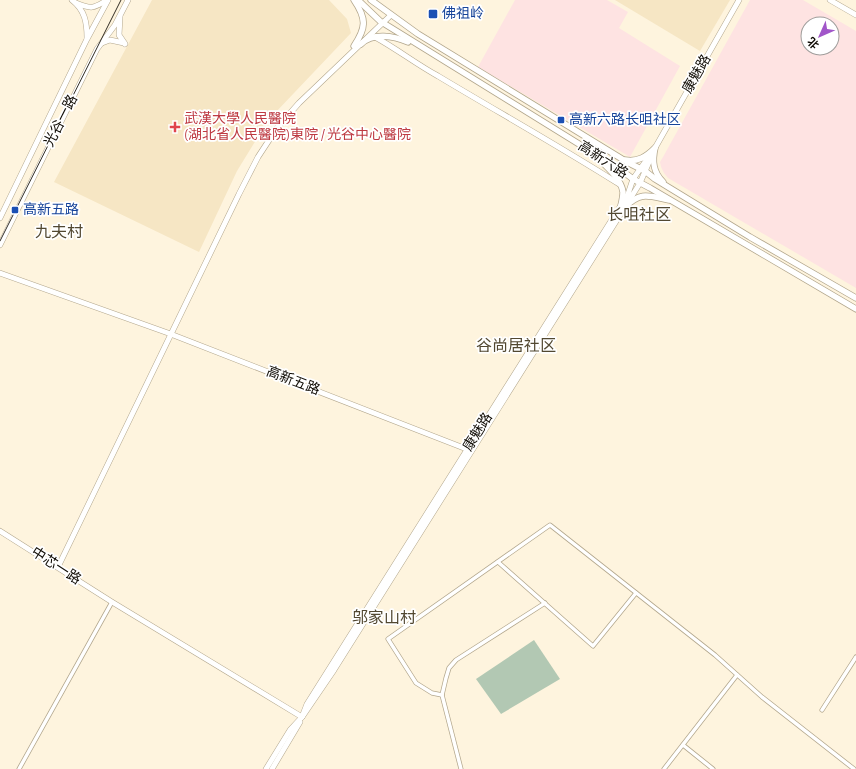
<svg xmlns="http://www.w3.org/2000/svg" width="856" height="769" font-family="'Alegreya Sans','Noto Sans SC',sans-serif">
<rect width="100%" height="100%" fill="#fef4de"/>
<g fill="#f6e6c4">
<polygon points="152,0 329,0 347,19 351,33 275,113 256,140 237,171 199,252 54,182"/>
<polygon points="615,0 730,0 700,51"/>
</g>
<g fill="#fee3e2" fill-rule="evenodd">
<polygon points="515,0 607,0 628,12 619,28 680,66 630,157 478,67"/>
<path d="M750,0h53l53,31v257l-188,-110 -4,-5 -3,-6 -1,-5 3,-5zM808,24h24v24h-24z"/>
</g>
<polygon fill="#b2c8b3" points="534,640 560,679 501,714 476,679"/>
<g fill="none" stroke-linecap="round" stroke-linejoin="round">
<defs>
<g id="street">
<polyline points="498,562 593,646 636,593"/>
<polyline points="442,695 432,693 416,683 388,639 550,525 715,655 762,697 854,769"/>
<polyline points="822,710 856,657"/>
<polyline points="683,745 713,769"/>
<polyline points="19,769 112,602"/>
<polyline points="461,769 442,695 446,678 449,668 456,660 545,603"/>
<polyline points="664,769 737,675"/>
</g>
<g id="secondary">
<path d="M72,0c13,10 15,23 15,38"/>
<polyline points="830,0 856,15"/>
<path d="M76,3c15,6 17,6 31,-3"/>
<polyline points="120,17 119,35 125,44"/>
<path d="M375,37c22,12 41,27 63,39 60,36 121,70 181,108"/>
<polyline points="102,43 110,40 124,43"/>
<polygon points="655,148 640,183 625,207 334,670 302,717 307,704 628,194 633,179"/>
<polyline points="655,148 739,0"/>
<polyline points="0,218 87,39 108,0"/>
<polyline points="0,245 97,49 115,25 128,0"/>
<polyline points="0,273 168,333 469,450"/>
<polyline points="0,531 112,602 302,717"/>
<polyline points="58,567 239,194 258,157 277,128 299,103 391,15"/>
<polyline points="266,769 290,730 302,717"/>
<polyline points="272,769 300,722"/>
</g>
<g id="primary">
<path d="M354,0c13,19 12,28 0,46"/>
<polyline points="358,0 380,21 621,170 633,179 650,188 856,309"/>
<polyline points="371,0 418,34 627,162 645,171 655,179 750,237 856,298"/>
<path d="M361,44c12,-12 33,-8 47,-2"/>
<path d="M600,160c8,8 21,19 23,32 0,4 -1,9 -2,13"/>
<path d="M625,160c13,2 21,-3 30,-12 -3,13 -2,24 8,34"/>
<path d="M625,207c16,-16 24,-11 44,-7"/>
</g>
</defs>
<use href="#street" stroke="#b3a78d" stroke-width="5"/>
<use href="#secondary" stroke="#b3a78d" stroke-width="6"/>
<use href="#primary" stroke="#b3a78d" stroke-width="7"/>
<use href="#street" stroke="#fff" stroke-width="3.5"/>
<use href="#secondary" stroke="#fff" stroke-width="5"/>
<use href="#primary" stroke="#fff" stroke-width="5.5"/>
<polyline stroke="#322d24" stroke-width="1" points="0,241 121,0"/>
</g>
<g fill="#1a4fb4" stroke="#fff" stroke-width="1.5">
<rect x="428" y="9" width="10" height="10" rx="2"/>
<rect x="557" y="116" width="8" height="8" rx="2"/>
<rect x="11" y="206" width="8" height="8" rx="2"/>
</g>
<path fill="#e0444e" stroke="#fff" stroke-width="1.5" d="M173 121h4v4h4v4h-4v4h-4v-4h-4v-4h4z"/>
<g text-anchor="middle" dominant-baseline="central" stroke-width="3.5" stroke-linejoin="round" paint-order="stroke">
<g font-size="14" fill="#164399" stroke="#fff" text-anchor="start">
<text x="442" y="14">佛祖岭</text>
<text x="569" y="120">高新六路长咀社区</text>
<text x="23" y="210">高新五路</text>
</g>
<g font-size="14" fill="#0f0b04" stroke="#fff">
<text transform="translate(697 74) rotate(-60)">康魅路</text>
<text transform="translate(61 121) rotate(-63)">光谷一路</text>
<text transform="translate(603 160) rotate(33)">高新六路</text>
<text transform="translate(293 381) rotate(21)">高新五路</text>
<text transform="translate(478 432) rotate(-58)">康魅路</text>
<text transform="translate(56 566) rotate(33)">中芯一路</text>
</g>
<g font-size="14" fill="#be3a42" stroke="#fff" text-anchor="start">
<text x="184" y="119">武漢大學人民醫院<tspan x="184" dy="16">(湖北省人民醫院)東院 / 光谷中心醫院</tspan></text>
</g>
<g font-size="16" fill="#524831" stroke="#fff">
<text x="639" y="215">长咀社区</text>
<text x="59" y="232">九夫村</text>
<text x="516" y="346">谷尚居社区</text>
<text x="384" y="618">邬家山村</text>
</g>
</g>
<g transform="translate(820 36) rotate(225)"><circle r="19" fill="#ffffff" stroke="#9f9d9b"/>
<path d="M0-3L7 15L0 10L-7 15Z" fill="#a156c9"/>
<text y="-6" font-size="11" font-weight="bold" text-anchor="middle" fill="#0f0b04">北</text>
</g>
</svg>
